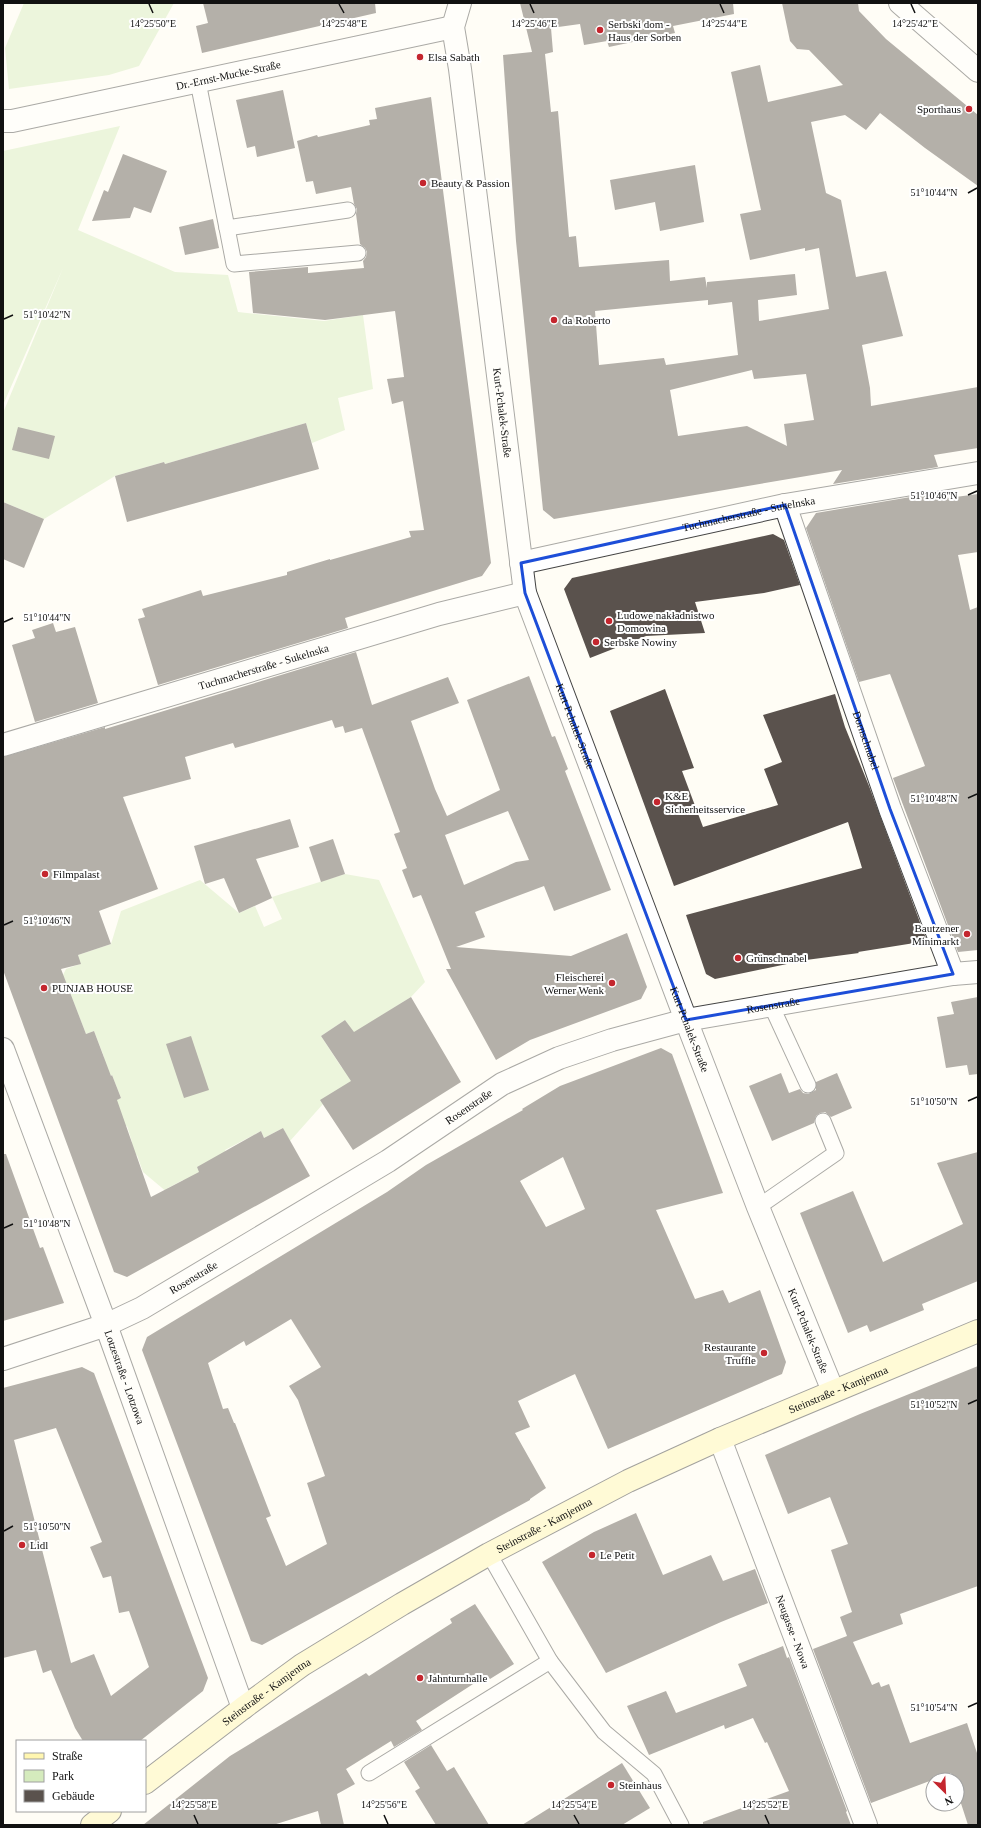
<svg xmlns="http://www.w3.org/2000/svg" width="981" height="1828" font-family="Georgia,serif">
<rect width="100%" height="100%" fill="#fffdf5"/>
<g fill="#d5ebbd">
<polygon points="24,3 174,3 139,66 109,75 9,89 5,48"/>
<polygon points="120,126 78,230 175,272 228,275 238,312 324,321 363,315 373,389 338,398 345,430 312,443 306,423 165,464 164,462 115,476 44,519 3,502 3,413 63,268 3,405 3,151"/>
<polygon points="345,874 379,880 425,982 411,997 354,1033 345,1020 321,1036 342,1068 361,1075 323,1104 290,1141 283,1128 264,1138 261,1131 225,1150 229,1158 197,1167 202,1176 185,1184 183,1180 168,1188 174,1198 143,1172 137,1155 135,1156 130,1143 132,1142 127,1126 123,1127 113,1101 121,1098 112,1075 105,1078 104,1057 94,1031 86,1034 63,975 66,969 80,964 78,955 111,944 121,911 200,880 239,913 255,906 264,927 282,919 272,897"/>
</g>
<g fill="#5a524d" fill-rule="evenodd">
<polygon points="203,3 375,3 376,13 202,53 196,26 208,23"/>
<path d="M520,3h213l1,11 -61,12 2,7 -66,14 -2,-6 -23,4 -4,-21 -29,4 2,24 -8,2 6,58 7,-1 11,126 7,-1 3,31 90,-7 1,21 35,-4 2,11v-6l88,-8 2,21 -39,5 1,21 70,-12 -10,-61 -14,3v-3l-55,12 -10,-46 21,-4 -30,-138 29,-7 8,37 75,-17 -34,-35 -12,-1 -7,-8 -8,-38h76l1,8 27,28 92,76v71l-53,-38 -45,-35 -14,17 -21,-15 -34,7 15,71 15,7 15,77 30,-6 17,65 -41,9 8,43 1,18 107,-19v61l-44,7 4,12 -105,17 9,-14 -288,49 -11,-9 -27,-269 -13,-186 29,-3zM708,300v5l24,-3 6,53 -72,10 -2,-7 -65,7 -4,-54zM752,370l2,9 52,-5 8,46 -30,4 3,22 -40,-20 -69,10 -8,-46z"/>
<polygon points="283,90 295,148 257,157 255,146 247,148 236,100"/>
<polygon points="431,97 491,563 482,576 345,618 348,628 158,685 138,619 145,617 142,609 201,590 203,596 287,575 287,572 330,559 330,560 411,537 409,531 424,530 403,401 392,404 387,379 404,377 395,311 325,320 253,313 249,272 308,267 308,273 364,268 363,261 366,257 367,252 365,248 360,244 356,214 357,209 354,204 351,187 316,194 313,181 306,182 297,141 317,135 318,137 370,125 369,120 377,119 375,108"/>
<polygon points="123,154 167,171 151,213 134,207 130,218 92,221 104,190 108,192"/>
<polygon points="695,165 704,222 660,231 655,202 615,210 610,180"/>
<polygon points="213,219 219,248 185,255 179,227"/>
<polygon points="306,423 319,469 127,522 115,476 164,462 165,464"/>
<polygon points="18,427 55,436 49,459 12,450"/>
<polygon points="946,491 948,498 978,494 978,552 958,555 970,610 978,607 978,950 958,952 893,778 925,766 890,674 859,682 806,528 816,513"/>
<polygon points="3,502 44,519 24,568 3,559"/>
<polygon points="773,534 784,540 800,585 764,593 695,602 705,633 646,636 590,658 564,589 572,578"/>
<polygon points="53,623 56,632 75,627 98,703 35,722 12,645 35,638 32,630"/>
<path d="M356,652l16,53 76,-28 11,26 -48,18 24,68 12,27 53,-26 -33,-90 62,-24 23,61 3,-1 13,33 -3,2 46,119 -57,21 -10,-25 -69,26 10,25 -29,10 115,9 56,-23 20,54 -6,12 -111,41 -34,20 -50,-91h5l-30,-74 -8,3 -11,-28 5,-2 -13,-34 6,-2 -38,-104 -17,5 -2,-7 -8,2 -3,-8 -97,28 -2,-5 -48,14 6,22 -68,18 35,92 -59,22 12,33 -33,11 3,9 -20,5 25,65 8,-3 17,45 1,-1 9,23 -4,2 34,97 48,-25 -2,-5 64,-36 3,7 19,-10 27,48 -183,101 -13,-5 -111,-302v-213l102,-30v2zM508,811l21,49 -13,2 -52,23 -19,-50z"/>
<polygon points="665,689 694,768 682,771 703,827 778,805 764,769 782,762 763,715 835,694 845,727 869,786 927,941 858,952 859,953 806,960 715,979 706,974 686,915 862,868 848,822 674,886 610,711"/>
<polygon points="290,819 299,847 256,859 272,898 239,913 224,878 205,884 194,846"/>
<polygon points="333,839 345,874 321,882 309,847"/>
<polygon points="411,997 461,1082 353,1150 320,1100 351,1081 321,1036 345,1020 354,1032"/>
<polygon points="978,997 978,1074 969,1075 967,1065 946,1068 937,1017 954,1014 951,1002"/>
<polygon points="191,1036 209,1090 184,1098 166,1044"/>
<path d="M661,1048l11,6 51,139 -67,17 39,89 28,-9 6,13 31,-13 26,72 -4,12 -174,75 -33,-75 -57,27 12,26 -15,6 31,55 -16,11v1l-268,145 -11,-4 -109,-291 5,-13 240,-145 39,-27 97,-55 -1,-1 38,-23zM563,1157l22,52 -39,18 -26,-46zM291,1319l30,48 -32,19 9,14 27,76 -18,7 20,61 -41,22 -20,-48 5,-2 -36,-93h-1l-6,-15 -5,1 -15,-46 36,-22 2,5z"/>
<polygon points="781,1073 789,1093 800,1089 803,1093 808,1094 816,1090 816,1082 837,1073 852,1108 831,1117 825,1112 820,1113 816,1116 814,1123 772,1141 749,1086"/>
<polygon points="978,1152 978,1281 922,1304 924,1310 870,1332 867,1325 848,1333 800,1213 853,1191 883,1262 963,1224 937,1163"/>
<polygon points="3,1154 6,1154 40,1248 43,1247 64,1303 3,1321"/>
<polygon points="978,1366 978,1586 900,1614 903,1624 853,1642 872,1685 879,1682 881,1687 889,1684 910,1743 967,1723 978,1756 978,1825 968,1825 957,1791 957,1780 953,1780 951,1773 871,1803 813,1649 847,1636 840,1617 852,1612 831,1550 848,1544 830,1497 788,1514 765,1455 860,1414"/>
<path d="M82,1367l12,6 114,305 -5,13 -63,50h-57l-8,-13 -24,-58 -8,3 -7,-23 -33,8v-270zM56,1428l46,114 -12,5 13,31 8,-2 8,37 10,-2 20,56 -38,29 -17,-42 -23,9 -57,-223z"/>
<polygon points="636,1513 663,1575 711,1555 723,1581 755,1569 768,1603 721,1622 606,1673 542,1562 594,1532"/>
<polygon points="475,1604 514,1664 490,1679 487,1675 416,1721 422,1730 394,1747 391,1741 346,1769 355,1784 337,1794 344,1825 321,1825 318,1811 273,1825 143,1825 230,1756 366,1673 369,1676 452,1623 450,1619"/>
<polygon points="783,1646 787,1658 789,1657 847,1811 846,1812 851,1825 703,1825 703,1822 789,1791 767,1742 765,1743 753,1718 725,1729 724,1725 649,1755 627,1706 666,1691 676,1713 747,1686 738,1664"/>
<polygon points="431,1745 447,1771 454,1767 489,1825 436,1825 415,1791 420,1788 404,1762"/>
<polygon points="622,1763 650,1808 622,1825 522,1825"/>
</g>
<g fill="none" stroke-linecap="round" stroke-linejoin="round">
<defs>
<g id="service">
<polyline points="198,82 227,228 348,210"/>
<polyline points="227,228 234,264 358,253"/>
<polyline points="771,1005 808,1085"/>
<polyline points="758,1207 836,1153 823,1121"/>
<polyline points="489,1554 550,1661 604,1732 654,1774 681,1825"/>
<polyline points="369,1773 550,1661"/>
</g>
<g id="minor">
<path id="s1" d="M460,3l-7,24 7,42 65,524 161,427 72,187 75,184"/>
<polyline points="900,3 978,71"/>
<path id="s2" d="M3,121h9l441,-94"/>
<path id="s3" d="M785,505l105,304 63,165"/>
<path id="s4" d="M521,563l264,-58 193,-32"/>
<path id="s5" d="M3,745l436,-131 86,-21"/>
<path id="s6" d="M3,1049l103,276 137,383"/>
<path id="s7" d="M3,1359l103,-34 36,-17 246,-147 114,-77 57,-26 53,-18 74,-20 267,-46 25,-2"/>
<path id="s8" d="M720,1439l146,386"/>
</g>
<g id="secondary">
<path id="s9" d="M145,1783l98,-75 59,-43 100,-61 87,-50 139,-73 92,-42 258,-108"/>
<polyline points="92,1825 110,1811"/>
</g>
</defs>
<use href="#service" stroke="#444" stroke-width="17"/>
<use href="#minor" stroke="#444" stroke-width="24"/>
<use href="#secondary" stroke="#333" stroke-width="24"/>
<use href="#service" stroke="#fff" stroke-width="15"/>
<use href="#minor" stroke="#fff" stroke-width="22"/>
<use href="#secondary" stroke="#fff6b0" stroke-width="22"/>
</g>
<path d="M0 0H981V1828H0ZM785,505l105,304 63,165 -267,46 -161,-427 -4,-30z" fill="#fffdf5" fill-opacity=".55" fill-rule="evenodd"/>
<path fill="none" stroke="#1d4ed8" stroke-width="3" stroke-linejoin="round" d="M785,505l105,304 63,165 -267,46 -161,-427 -4,-30z"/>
<path fill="none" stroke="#111" stroke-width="1.5" d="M149,4l4,9M339,4l5,9M530,4l4,9M720,4l4,9M911,4l4,9M968,193l9,-5M4,319l9,-4M968,495l9,-4M4,622l9,-4M968,798l9,-4M4,925l9,-4M968,1101l9,-4M4,1228l9,-4M968,1404l9,-4M4,1531l9,-5M968,1707l9,-4M194,1815l4,9M384,1815l4,9M574,1815l5,9M765,1815l4,9"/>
<g fill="#c4262e" stroke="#fff" stroke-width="1.5">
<circle cx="600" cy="30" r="4"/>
<circle cx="420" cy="57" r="4"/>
<circle cx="969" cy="109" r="4"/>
<circle cx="423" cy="183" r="4"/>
<circle cx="554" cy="320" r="4"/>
<circle cx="609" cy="621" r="4"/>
<circle cx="596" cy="642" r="4"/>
<circle cx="657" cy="802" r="4"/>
<circle cx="45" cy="874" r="4"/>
<circle cx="967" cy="934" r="4"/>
<circle cx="738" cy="958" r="4"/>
<circle cx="612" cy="983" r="4"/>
<circle cx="44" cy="988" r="4"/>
<circle cx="764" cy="1353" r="4"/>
<circle cx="22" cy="1545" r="4"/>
<circle cx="592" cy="1555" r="4"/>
<circle cx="420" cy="1678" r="4"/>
<circle cx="611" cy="1785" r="4"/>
</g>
<g text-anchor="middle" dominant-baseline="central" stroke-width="4" stroke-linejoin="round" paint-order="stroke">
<g font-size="11" fill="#111" stroke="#fff" text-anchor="start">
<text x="608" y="24">Serbski dom -<tspan x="608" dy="13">Haus der Sorben</tspan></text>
<text x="428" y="57">Elsa Sabath</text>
<text x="961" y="109" text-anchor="end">Sporthaus</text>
<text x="431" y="183">Beauty &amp; Passion</text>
<text x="562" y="320">da Roberto</text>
<text x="617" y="615">Ludowe nakładnistwo<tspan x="617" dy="13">Domowina</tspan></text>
<text x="604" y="642">Serbske Nowiny</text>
<text x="665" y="796">K&amp;E<tspan x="665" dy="13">Sicherheitsservice</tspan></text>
<text x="53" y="874">Filmpalast</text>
<text x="959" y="928" text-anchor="end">Bautzener<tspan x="959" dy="13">Minimarkt</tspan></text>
<text x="746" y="958">Grünschnabel</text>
<text x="604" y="977" text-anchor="end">Fleischerei<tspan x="604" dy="13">Werner Wenk</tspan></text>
<text x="52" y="988">PUNJAB HOUSE</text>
<text x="756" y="1347" text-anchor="end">Restaurante<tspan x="756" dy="13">Truffle</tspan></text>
<text x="30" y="1545">Lidl</text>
<text x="600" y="1555">Le Petit</text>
<text x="428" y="1678">Jahnturnhalle</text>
<text x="619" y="1785">Steinhaus</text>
</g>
<g font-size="11" fill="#111" stroke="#fff">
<text stroke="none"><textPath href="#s2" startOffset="230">Dr.-Ernst-Mucke-Straße</textPath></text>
<text stroke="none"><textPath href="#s1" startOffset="414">Kurt-Pchalek-Straße</textPath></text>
<text stroke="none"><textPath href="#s4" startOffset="233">Tuchmacherstraße - Sukelnska</textPath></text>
<text stroke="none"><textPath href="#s5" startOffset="272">Tuchmacherstraße - Sukelnska</textPath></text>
<text stroke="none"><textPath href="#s1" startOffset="738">Kurt-Pchalek-Straße</textPath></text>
<text stroke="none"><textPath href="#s3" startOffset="249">Dornschnabel</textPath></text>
<text stroke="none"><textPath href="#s7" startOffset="856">Rosenstraße</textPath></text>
<text stroke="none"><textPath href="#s1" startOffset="1062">Kurt-Pchalek-Straße</textPath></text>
<text stroke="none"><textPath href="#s7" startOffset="532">Rosenstraße</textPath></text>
<text stroke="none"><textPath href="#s7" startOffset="208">Rosenstraße</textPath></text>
<text stroke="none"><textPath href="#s1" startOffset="1386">Kurt-Pchalek-Straße</textPath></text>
<text stroke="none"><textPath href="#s6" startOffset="350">Lotzestraße - Lotzowa</textPath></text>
<text stroke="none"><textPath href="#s9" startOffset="800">Steinstraße - Kamjentna</textPath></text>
<text stroke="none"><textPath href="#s9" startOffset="476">Steinstraße - Kamjentna</textPath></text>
<text stroke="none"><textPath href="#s8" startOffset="206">Neugasse - Nowa</textPath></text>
<text stroke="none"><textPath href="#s9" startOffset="152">Steinstraße - Kamjentna</textPath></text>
</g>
</g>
<g font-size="10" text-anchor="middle" fill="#111" stroke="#fff" stroke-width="4" stroke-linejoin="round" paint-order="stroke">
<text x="153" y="27">14°25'50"E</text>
<text x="344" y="27">14°25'48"E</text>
<text x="534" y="27">14°25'46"E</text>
<text x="724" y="27">14°25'44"E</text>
<text x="915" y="27">14°25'42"E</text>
<text x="934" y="196">51°10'44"N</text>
<text x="47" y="318">51°10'42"N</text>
<text x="934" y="499">51°10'46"N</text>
<text x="47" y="621">51°10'44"N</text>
<text x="934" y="802">51°10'48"N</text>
<text x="47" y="924">51°10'46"N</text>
<text x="934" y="1105">51°10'50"N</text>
<text x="47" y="1227">51°10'48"N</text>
<text x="934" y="1408">51°10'52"N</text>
<text x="47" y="1530">51°10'50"N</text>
<text x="934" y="1711">51°10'54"N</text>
<text x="194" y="1808">14°25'58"E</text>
<text x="384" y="1808">14°25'56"E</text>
<text x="574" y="1808">14°25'54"E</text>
<text x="765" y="1808">14°25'52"E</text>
</g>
<rect width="981" height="1828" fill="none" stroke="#111111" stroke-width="8"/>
<rect x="16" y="1740" width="130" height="72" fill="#ffffff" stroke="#a0a0a0"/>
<rect x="24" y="1753" width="20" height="6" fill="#fff6b0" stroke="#a0a0a0"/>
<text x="52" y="1760" font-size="12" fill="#111111">Straße</text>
<rect x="24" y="1770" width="20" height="12" fill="#d5ebbd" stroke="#a0a0a0"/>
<text x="52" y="1780" font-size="12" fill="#111111">Park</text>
<rect x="24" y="1790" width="20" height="12" fill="#5a524d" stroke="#a0a0a0"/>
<text x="52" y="1800" font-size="12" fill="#111111">Gebäude</text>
<g transform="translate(945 1792) rotate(156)"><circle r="19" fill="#ffffff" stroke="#a0a0a0"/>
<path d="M0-3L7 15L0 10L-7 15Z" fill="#c4262e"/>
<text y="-6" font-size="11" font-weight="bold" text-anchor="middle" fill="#111111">N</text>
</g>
</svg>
